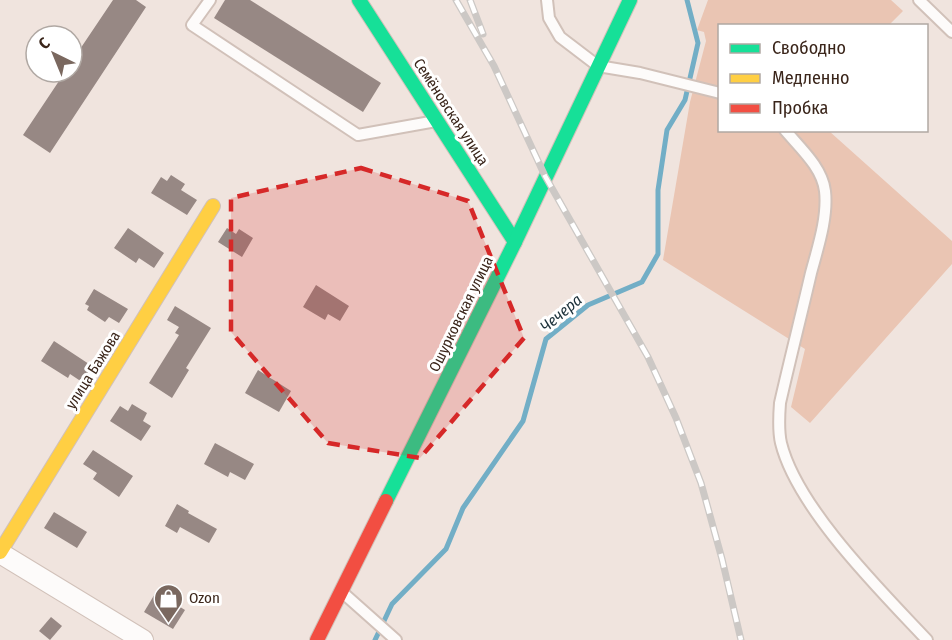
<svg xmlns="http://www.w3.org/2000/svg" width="952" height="640" font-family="'Fira Sans Condensed',sans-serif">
<rect width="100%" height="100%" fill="#f0e4de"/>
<polygon fill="#eac5b3" points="708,0 891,0 903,11 889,25 720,26 720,130 829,131 952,241 952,264 810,423 791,407 805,349 663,260 690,102 706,41 704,32 697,30"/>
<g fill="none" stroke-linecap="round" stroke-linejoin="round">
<polyline stroke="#72aec6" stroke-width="5" points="375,640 392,604 446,549 463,508 523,421 546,339 588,305 642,282 658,254 658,190 667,130 685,100 698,43 687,0"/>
</g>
<g fill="#978884">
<polygon points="113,0 136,0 146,7 50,153 23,135 65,72 72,72 72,61"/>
<polygon points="225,0 250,0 381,83 363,112 214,18"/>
<polygon points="171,175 185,184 181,190 197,200 187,215 151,193 161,177 167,181"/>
<polygon points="128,228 164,253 154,268 139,258 136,263 114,248"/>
<polygon points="227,228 236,234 239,229 253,238 242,257 218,242"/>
<polygon points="316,285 349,306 340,321 328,314 325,320 303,307"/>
<polygon points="94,289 128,309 119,323 109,317 105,322 87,310 89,306 85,304"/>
<polygon points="175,306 211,328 186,368 189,370 172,398 149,383 179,335 175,333 179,327 167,320"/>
<polygon points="54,341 92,366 82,382 70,374 68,378 41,361"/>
<polygon points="258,370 291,391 279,412 245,393"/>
<polygon points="132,404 147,413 143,421 151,426 141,441 110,421 120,406 128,411"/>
<polygon points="215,443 254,464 245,480 230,472 228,477 204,464"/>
<polygon points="93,450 133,476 119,497 93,479 97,473 83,464"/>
<polygon points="177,504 189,511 188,513 217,529 209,543 180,527 177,533 165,526"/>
<polygon points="54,512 87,532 77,548 44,528"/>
<polygon points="156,592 185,610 173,629 144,612"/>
<polygon points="51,617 62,626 50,640 39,631"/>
</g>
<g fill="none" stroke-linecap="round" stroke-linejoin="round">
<defs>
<g id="lane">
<polyline points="210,0 192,25 358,135 436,121"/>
<polyline points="547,0 549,18 560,37 598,66 640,73 720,93"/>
<polyline points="919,0 952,32"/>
<path d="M785,130c15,18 37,37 40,61 3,26 -7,56 -14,82 -10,43 -21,86 -31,130 -1,13 -2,27 1,40 16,65 100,148 146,197"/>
<polyline points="342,592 396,640"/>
</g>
<polyline id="street" points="0,553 143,640"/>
<g id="fast">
<polyline points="359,0 515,242"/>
<polyline points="386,501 515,242 630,0"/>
</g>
<polyline id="slow" points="0,552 213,206"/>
<polyline id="jam" points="317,640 386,501"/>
</defs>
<use href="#lane" stroke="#d1c1b9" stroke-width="14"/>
<use href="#street" stroke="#d1c1b9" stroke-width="22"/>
<use href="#fast" stroke="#d1c1b9" stroke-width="16"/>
<use href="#slow" stroke="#d1c1b9" stroke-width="16"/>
<use href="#jam" stroke="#d1c1b9" stroke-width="16"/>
<use href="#lane" stroke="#fdfbfa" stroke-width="10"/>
<use href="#street" stroke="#fdfbfa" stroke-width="20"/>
<use href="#fast" stroke="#16e098" stroke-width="14"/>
<use href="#slow" stroke="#ffcf43" stroke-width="14"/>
<use href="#jam" stroke="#f24e42" stroke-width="14"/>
<defs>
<g id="rail">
<polyline points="456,0 494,66 545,176 648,357 676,418 701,483 722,559 741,640"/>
<polyline points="470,0 483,34"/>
</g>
</defs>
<use href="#rail" stroke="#ccc8c5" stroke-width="7"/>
<use href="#rail" stroke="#fff" stroke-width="4.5" stroke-dasharray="14" stroke-linecap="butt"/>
</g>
<path fill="#d62828" fill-opacity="0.2" stroke="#d62828" stroke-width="4.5" stroke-dasharray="12 8" stroke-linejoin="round" d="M361,168l107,33 56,137 -104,120 -92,-15 -97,-111v-134z"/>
<defs>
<symbol id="shop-pin" viewBox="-11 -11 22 30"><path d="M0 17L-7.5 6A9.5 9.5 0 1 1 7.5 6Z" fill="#7a685f" stroke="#fff"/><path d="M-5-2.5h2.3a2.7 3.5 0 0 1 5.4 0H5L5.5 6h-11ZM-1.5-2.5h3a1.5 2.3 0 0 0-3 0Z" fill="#fff"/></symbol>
</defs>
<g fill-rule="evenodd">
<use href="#shop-pin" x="152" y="582" width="33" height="45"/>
</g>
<g text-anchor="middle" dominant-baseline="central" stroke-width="6" stroke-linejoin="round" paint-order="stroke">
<g font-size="15" fill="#3a251a" stroke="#fff">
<text transform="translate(451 112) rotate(57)">Семёновская улица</text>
<text transform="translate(461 314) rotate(-64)">Ошурковская улица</text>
<text transform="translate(93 370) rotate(-58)">улица Бажова</text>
</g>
<g font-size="15" fill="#3a251a" stroke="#fff" text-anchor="start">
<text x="189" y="598">Ozon</text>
</g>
<g font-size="16" font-style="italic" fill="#1d323b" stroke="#fff">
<text transform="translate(561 313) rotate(-40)">Чечера</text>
</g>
</g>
<rect x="718" y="24" width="210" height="108" fill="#ffffff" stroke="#b0a8a3" stroke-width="1.5"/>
<rect x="730" y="44" width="30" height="9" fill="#16e098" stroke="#b0a8a3" stroke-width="1.5"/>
<text x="772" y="54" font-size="18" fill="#3a251a">Свободно</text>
<rect x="730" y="74" width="30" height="9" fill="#ffcf43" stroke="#b0a8a3" stroke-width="1.5"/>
<text x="772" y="84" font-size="18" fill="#3a251a">Медленно</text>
<rect x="730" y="104" width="30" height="9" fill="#f24e42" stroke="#b0a8a3" stroke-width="1.5"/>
<text x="772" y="114" font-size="18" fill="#3a251a">Пробка</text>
<g transform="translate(54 54) rotate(317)"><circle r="28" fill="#ffffff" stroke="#b0a8a3" stroke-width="1.5"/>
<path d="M0-4.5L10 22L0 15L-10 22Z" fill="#7a685f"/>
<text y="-9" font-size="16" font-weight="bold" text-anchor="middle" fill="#3a251a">С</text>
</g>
</svg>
